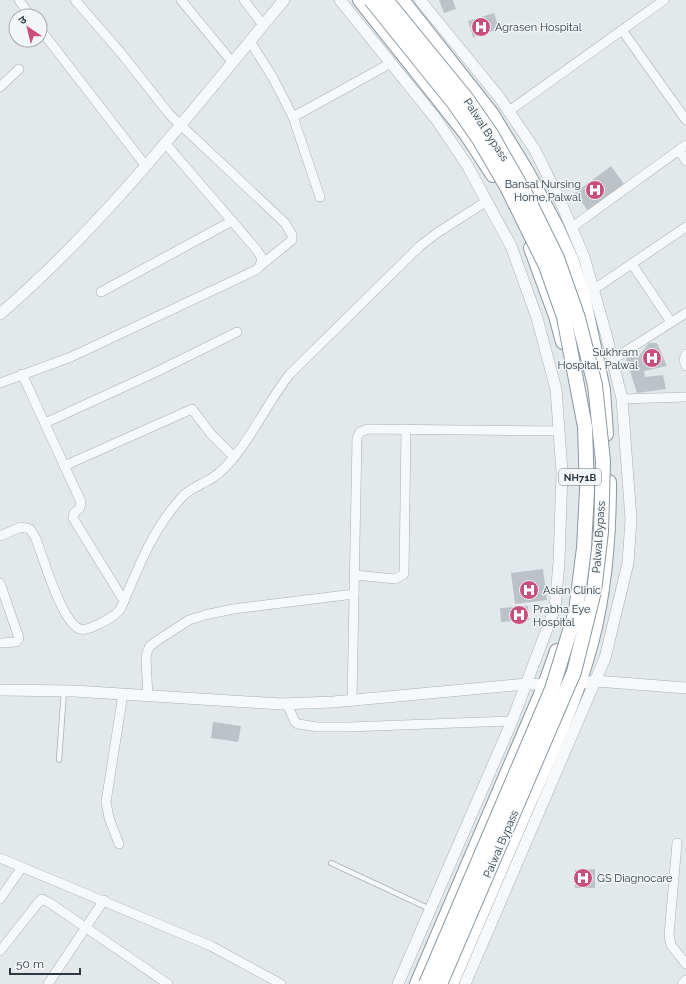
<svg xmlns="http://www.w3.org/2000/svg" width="686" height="984" font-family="Raleway,'Noto Sans Devanagari',sans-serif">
<rect width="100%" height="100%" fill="#e3e8eb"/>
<g fill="#bbc2c8">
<polygon points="439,0 453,0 456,9 444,13"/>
<polygon points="494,13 499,29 473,37 468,21"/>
<polygon points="611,166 624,184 588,211 575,193"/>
<polygon points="649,343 657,343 667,366 644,371 645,377 663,375 666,389 637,393 626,358 639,356"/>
<polygon points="543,569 547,600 515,604 511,573"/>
<polygon points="528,606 529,620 501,622 500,608"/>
<polygon points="213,722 241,726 238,742 211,738"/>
<polygon points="595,869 595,888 575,888 575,870"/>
</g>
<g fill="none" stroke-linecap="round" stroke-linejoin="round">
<defs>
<g id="service">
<polyline points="59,760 64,691"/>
<polyline points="331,863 430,909"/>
</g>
<g id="minor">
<polyline points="19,0 30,16"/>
<polyline points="75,0 121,53 170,115 285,223 292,235 292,240 260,266"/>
<polyline points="181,0 232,62"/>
<polyline points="244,0 263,25"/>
<polyline points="40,29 145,165"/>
<polyline points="622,30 686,120"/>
<polyline points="250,41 273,78 293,117 320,197"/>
<polyline points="0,87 19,69"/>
<polyline points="509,111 664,0"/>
<polyline points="293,117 391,63"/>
<polyline points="679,150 686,161"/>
<polyline points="571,228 686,145"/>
<polyline points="632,264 671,322"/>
<polyline points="593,290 686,227"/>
<polyline points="101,292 232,221"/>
<polyline points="686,354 684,360 686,366"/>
<polyline points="612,360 686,313"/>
<polyline points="22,374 81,502 80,508 74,513 73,518 124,601"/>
<polyline points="0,383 71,357 256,270 260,266 262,258 256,249 165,143"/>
<polyline points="622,399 686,397"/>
<polyline points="45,423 152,374 237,332"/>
<polyline points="64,466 192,409 211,434 234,457"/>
<path d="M0,536l21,-9 9,2 6,10c7,18 26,84 44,90 6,2 12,-2 17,-4 9,-4 16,-8 23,-15 18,-41 32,-81 63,-114 7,-7 15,-10 24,-15 8,-4 17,-12 23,-19 24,-27 38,-61 60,-88l130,-128 17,-13 50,-32"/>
<polyline points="355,575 395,579 404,574 406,429"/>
<polyline points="0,583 19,638 16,642 0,643"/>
<polyline points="148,696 146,659 147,652 150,646 158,640 189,620 205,615 233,609 354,594"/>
<polyline points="352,701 357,438 360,432 368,429 559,431"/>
<polyline points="287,704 295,722 298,724 318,727 348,727 512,721"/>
<polyline points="677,843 669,935 671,945 686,964"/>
<polyline points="119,844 109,818 106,802 123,694"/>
<polyline points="0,858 211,946 281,984"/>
<polyline points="0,899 22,867"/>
<polyline points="0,951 38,903 42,899 50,903 168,984"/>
<polyline points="48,984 104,900"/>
<polyline points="682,984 686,980"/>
</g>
<g id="tertiary">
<polyline points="340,0 436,119 467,165 511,246 537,318 556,389 562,472 559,562 555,608 512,721 398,984"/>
<polyline points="420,0 499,97 535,150 562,205 584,257 606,334 622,399 631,519 628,563 605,658 465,984"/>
<path d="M0,314c107,-92 194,-206 284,-314"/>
<polyline points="0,690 74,691 281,704 333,702 526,684 568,685 596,681 686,688"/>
</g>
<g id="trunk">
<polyline points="360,0 467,135 493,175"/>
<polyline points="402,0 491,113 527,172 556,226 571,259 583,296 603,390 606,434"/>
<polyline points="531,248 556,316 563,342"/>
<polyline points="417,984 545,685 557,651"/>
<path d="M451,984c25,-59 51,-118 76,-177 21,-48 44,-96 59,-146 18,-58 23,-118 23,-179"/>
</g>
</defs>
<use href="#service" stroke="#a8b0b5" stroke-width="6"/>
<use href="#minor" stroke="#a8b0b5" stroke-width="10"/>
<use href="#tertiary" stroke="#a8b0b5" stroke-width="12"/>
<use href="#trunk" stroke="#8b98a1" stroke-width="16"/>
<use href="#service" stroke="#f6f8f9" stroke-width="4.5"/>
<use href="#minor" stroke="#f6f8f9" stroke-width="9"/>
<use href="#tertiary" stroke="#f6f8f9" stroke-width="11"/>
<use href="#trunk" stroke="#fff" stroke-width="14"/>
<defs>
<g id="trunk-bridge">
<polyline points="371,0 454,103 479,139 507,187 546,266 564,317 585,427 587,490 584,548 576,611 552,689 426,984"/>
<polyline points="386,0 466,98 491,134 527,197 557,258 578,318 595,385 603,461 601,532 594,591 574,672 440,984"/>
</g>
</defs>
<use href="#trunk-bridge" stroke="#8b98a1" stroke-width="16" stroke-linecap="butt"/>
<use href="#trunk-bridge" stroke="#fff" stroke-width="14"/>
</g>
<defs>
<symbol id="hospital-disc" viewBox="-11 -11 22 22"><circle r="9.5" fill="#ca4e7b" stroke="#f3f6f8"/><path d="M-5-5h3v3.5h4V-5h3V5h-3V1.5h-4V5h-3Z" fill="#fff"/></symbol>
</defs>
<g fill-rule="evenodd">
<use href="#hospital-disc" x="470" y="16" width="22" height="22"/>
<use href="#hospital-disc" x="584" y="179" width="22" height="22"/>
<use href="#hospital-disc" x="641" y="347" width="22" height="22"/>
<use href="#hospital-disc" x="518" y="579" width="22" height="22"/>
<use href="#hospital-disc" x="508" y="604" width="22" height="22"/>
<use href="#hospital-disc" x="572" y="867" width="22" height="22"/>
</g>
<g text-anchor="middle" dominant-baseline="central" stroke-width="3" stroke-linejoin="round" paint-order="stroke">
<rect fill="#f3f6f8" stroke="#687279" stroke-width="1" x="559" y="469" width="42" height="16" rx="3"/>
<g font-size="10" font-weight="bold" fill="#2c3943">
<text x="580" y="477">NH71B</text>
</g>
<g font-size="11" fill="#2c3943" stroke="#f3f6f8" text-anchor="start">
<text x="495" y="27">Agrasen Hospital</text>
<text x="581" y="184" text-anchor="end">Bansal Nursing<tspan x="581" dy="13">Home,Palwal</tspan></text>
<text x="638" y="352" text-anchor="end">Sukhram<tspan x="638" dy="13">Hospital, Palwal</tspan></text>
<text x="543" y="590">Asian Clinic</text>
<text x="533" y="609">Prabha Eye<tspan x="533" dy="13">Hospital</tspan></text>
<text x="597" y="878">GS Diagnocare</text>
</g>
<g font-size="11" fill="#2c3943" stroke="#f3f6f8">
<text transform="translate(486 130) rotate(57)">Palwal Bypass</text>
<text transform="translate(599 537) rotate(-86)">Palwal Bypass</text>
<text transform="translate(501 844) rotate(-67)">Palwal Bypass</text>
</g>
</g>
<g transform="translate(28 28) rotate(325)"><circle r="19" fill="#f3f6f8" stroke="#a3aab0"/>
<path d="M0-3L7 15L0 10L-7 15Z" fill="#ca4e7b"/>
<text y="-6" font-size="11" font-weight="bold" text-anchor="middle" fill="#2c3943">उ</text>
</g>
<path d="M10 968v6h70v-6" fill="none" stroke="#2c3943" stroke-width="2"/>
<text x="16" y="968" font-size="12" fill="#2c3943" stroke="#f3f6f8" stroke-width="3" paint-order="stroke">50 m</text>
</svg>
